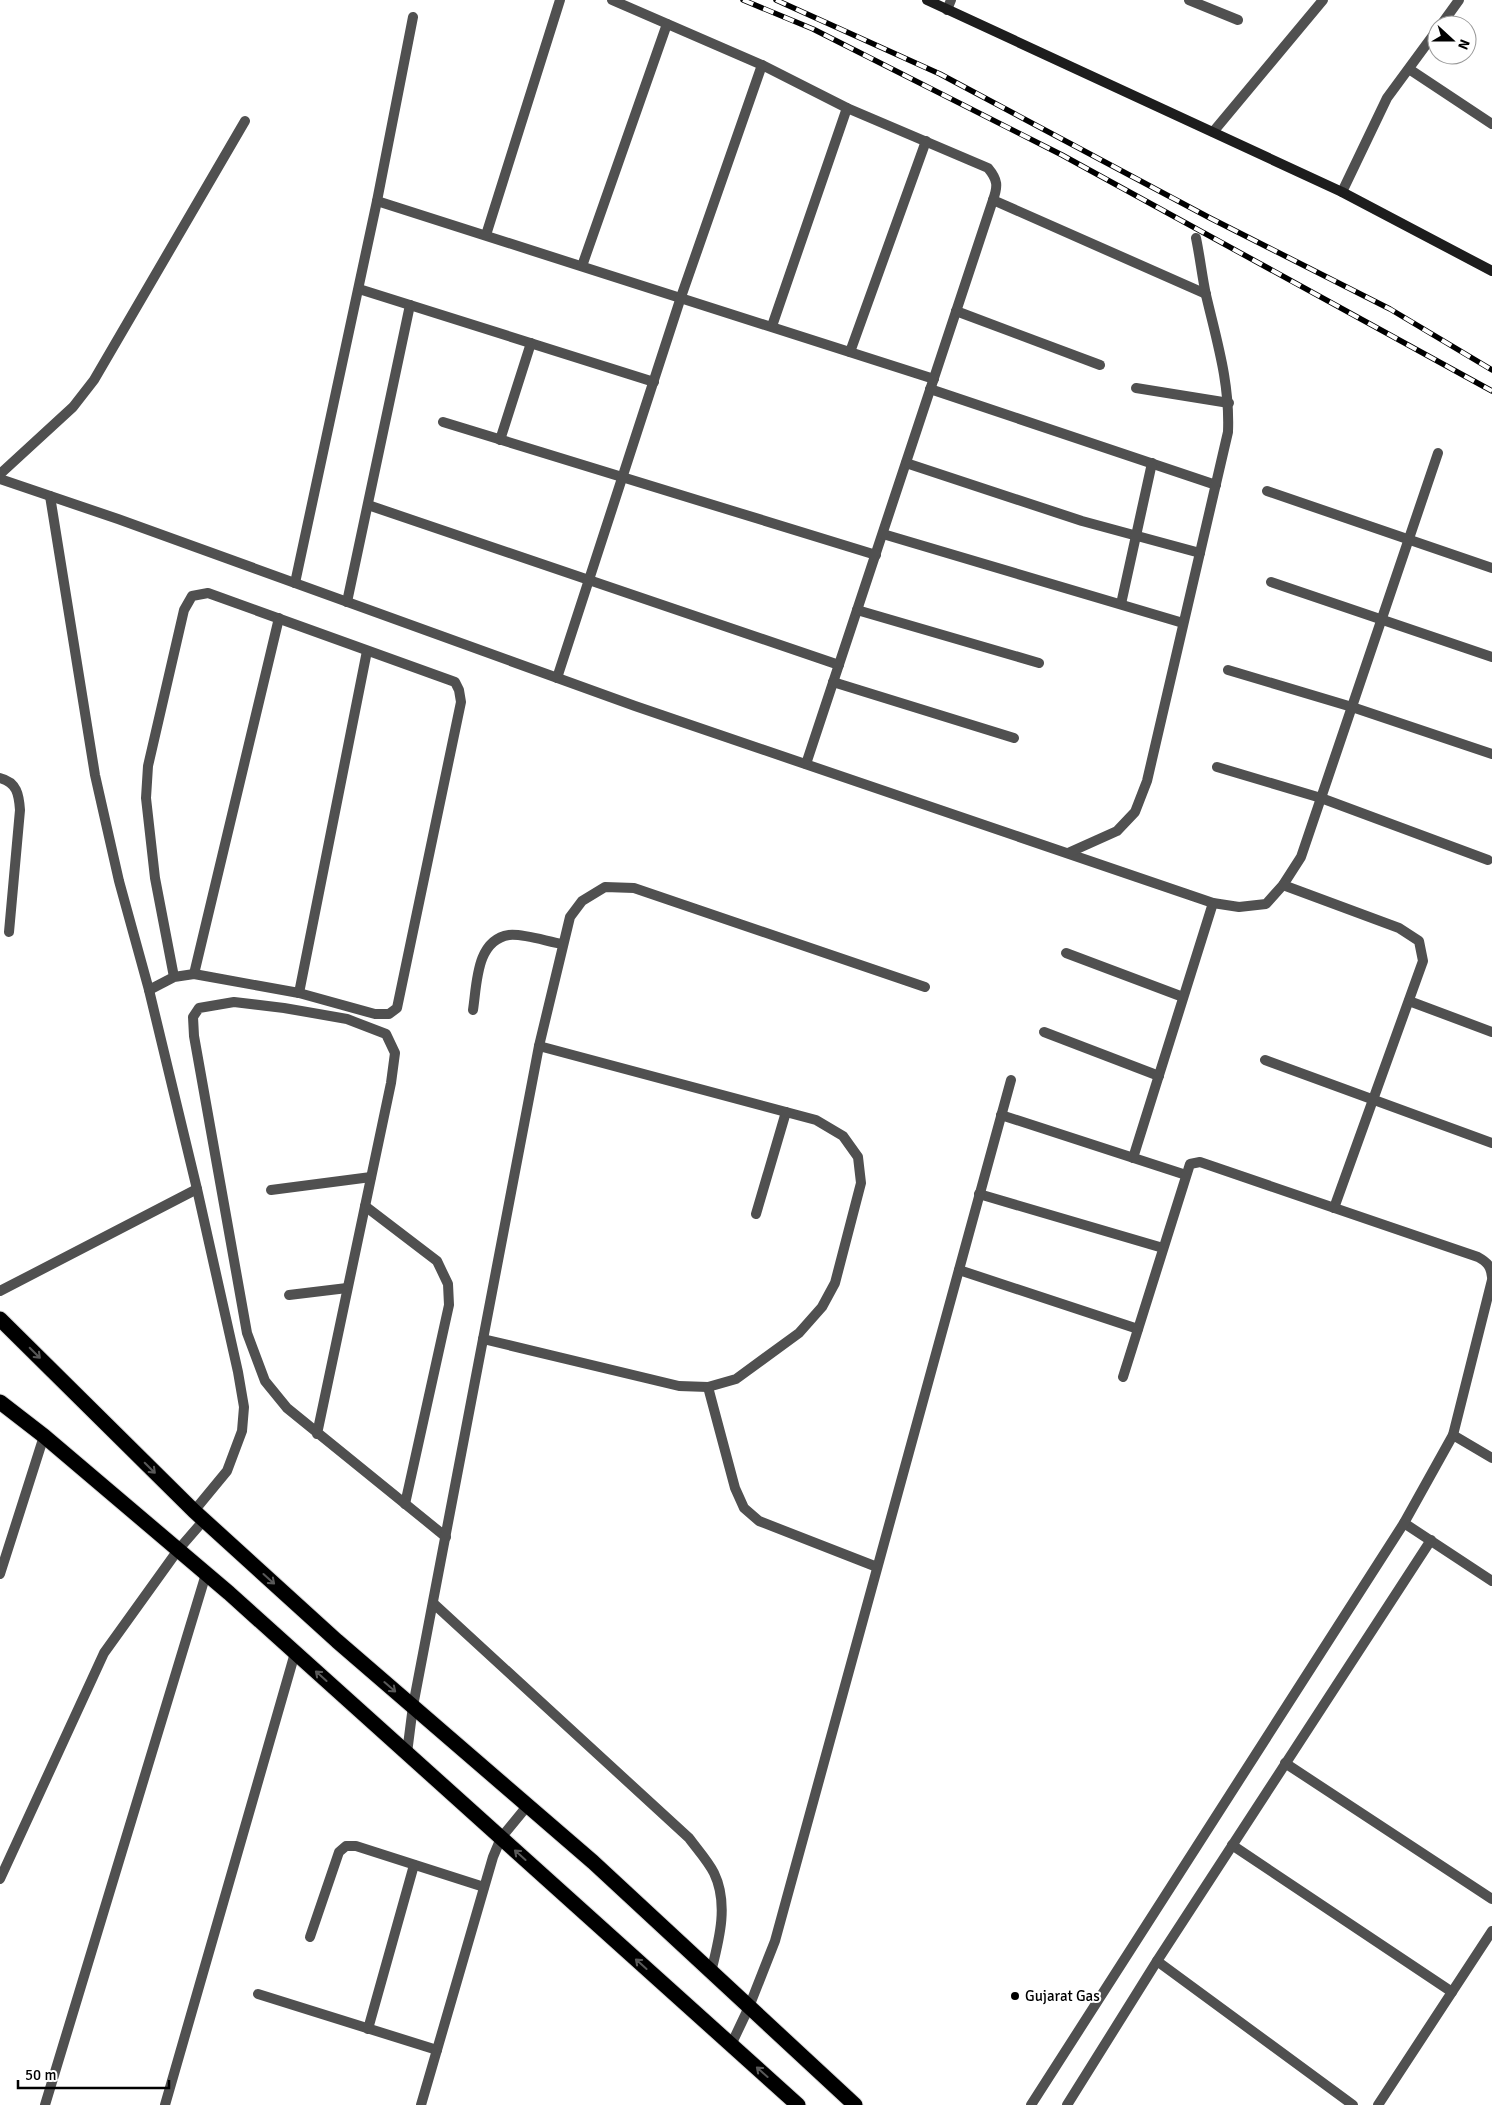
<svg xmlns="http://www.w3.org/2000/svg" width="1492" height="2105" font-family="Signika,sans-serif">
<rect width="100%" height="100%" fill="#fff"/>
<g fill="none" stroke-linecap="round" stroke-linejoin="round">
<defs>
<g id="highway">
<polyline points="0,1319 194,1511 337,1641 593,1862 855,2105"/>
<polyline points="0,1402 44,1436 229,1593 798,2105"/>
</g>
</defs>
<use href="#highway" stroke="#dbdbdb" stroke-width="17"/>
<g stroke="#505050" stroke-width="10">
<polyline points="194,974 279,618"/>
<polyline points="149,990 174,977 194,974 299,993 375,1014 389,1014 397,1008 461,702 459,690 455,682 208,593 192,596 184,610 148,766 146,798 155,878 174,977"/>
<polyline points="299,993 367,651"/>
<path d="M473,1010c4,-26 3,-70 36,-75 13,-2 40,7 54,9"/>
<polyline points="271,1190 371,1177"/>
<polyline points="365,1206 437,1261 448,1284 449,1305 405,1504"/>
<polyline points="756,1214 786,1112"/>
<polyline points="0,1291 197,1189"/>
<polyline points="289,1295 347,1288"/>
<polyline points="483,1339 679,1386 708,1387 736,1379 799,1333 822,1307 835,1283 861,1183 858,1157 843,1136 816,1120 539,1046"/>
<polyline points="708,1387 735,1488 744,1508 759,1521 877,1567"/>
<polyline points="317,1434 391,1083 395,1053 386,1034 347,1019 284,1008 234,1002 199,1008 193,1017 194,1036 247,1333 265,1381 287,1408 446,1537"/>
<polyline points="1404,1523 1492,1581"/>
<polyline points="0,1574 44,1436"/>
<path d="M433,1603l256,235c8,11 19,23 25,35 15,31 5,67 -3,99"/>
<polyline points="407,1753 413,1706 539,1046 570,917 582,901 605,887 634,888 925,987"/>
<polyline points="1285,1763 1492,1899"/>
<polyline points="1232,1845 1452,1992"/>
<polyline points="1157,1961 1353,2105"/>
<polyline points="1067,2105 1157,1961 1431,1540"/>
<polyline points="1378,2105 1492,1931"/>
</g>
<g stroke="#505050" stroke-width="10">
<path d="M612,0l150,65 85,43 141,60c10,12 10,18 5,32l-187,564"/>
<polyline points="1189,0 1238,20"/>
<polyline points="947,10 951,0"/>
<polyline points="1441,25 1459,0"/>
<polyline points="1409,69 1492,124"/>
<polyline points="1213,132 1323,0"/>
<polyline points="1342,192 1387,98 1437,30"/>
<polyline points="993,200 1206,294"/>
<polyline points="377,201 934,379"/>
<polyline points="486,235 560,0"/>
<polyline points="582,266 667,24"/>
<polyline points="359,289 654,382"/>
<polyline points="956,311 1100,365"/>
<polyline points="772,326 847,108"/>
<polyline points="850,352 926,141"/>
<polyline points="1136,388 1229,403"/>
<polyline points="930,389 1216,485"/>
<polyline points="443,422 876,555"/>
<polyline points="500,440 531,343"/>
<polyline points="906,463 1082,521 1200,553"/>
<polyline points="0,474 73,407 94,380 245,121"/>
<polyline points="0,479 118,519 635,706 1213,903 1239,907 1266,904 1283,885 1301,857 1438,453"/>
<polyline points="1267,491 1492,568"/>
<polyline points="50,496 95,775 119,881 149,990 197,1189 238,1372 244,1407 242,1431 227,1471 194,1511"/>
<polyline points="368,505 839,665"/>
<polyline points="883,534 1183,623"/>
<polyline points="1271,582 1492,657"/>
<polyline points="295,583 377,201 413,17"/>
<polyline points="347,602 410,305"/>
<polyline points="1121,604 1152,463"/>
<polyline points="857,610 1039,663"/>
<polyline points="1228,670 1352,707 1492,754"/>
<polyline points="557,678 681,297 762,65"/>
<polyline points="833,682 1014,738"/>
<polyline points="1217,767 1321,798 1488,860"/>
<path d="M0,778c17,4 19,17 20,32l-11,122"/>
<path d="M1068,853l49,-22 18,-19 12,-31 81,-349c2,-49 -11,-90 -22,-137 -4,-19 -6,-38 -10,-57"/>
<polyline points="1283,885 1399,928 1419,941 1423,961 1334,1208"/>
<polyline points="1066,953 1183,997"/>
<polyline points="1409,1001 1492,1032"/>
<polyline points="1044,1032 1159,1076"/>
<polyline points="1265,1060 1492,1143"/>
<polyline points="1001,1115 1186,1175"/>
<polyline points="1133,1158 1213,903"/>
<polyline points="979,1194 1163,1248"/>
<polyline points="959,1270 1138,1329"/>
<path d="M1123,1377l67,-213 10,-2 278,95c9,5 13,9 14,20"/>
<polyline points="1453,1435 1492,1458"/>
<polyline points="0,1879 104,1653 178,1550 204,1520"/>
<polyline points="310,1937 339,1852 346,1846 356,1846 484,1887"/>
<polyline points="258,1994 437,2050"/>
<polyline points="368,2029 414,1865"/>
<polyline points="731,2045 749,2007 775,1941 1011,1080"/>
<polyline points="45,2105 206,1574"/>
<polyline points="165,2105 295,1653"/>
<polyline points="421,2105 493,1857 501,1838 528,1805"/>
<polyline points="1031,2105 1404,1523 1453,1435 1492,1280"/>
</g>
<polyline stroke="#1d1d1d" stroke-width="10" points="927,0 1342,192 1492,271"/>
<use href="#highway" stroke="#000" stroke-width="15"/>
<defs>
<g id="rail">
<polyline points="743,0 813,29 1062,155 1492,391"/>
<polyline points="776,0 940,74 1210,218 1390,309 1492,370"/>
</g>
</defs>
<use href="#rail" stroke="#000" stroke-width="5.5"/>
<use href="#rail" stroke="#fff" stroke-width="4" stroke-dasharray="11" stroke-linecap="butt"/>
</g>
<defs><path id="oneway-shaft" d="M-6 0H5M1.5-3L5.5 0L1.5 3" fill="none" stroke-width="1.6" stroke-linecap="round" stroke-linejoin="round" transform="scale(1.25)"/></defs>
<g stroke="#595959">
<use href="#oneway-shaft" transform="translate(35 1353) rotate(45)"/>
<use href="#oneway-shaft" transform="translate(150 1468) rotate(45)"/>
<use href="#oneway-shaft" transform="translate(269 1579) rotate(42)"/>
<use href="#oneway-shaft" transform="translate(321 1676) rotate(-138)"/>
<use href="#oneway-shaft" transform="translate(390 1687) rotate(41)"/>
<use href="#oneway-shaft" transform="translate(520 1855) rotate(-138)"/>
<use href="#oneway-shaft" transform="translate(641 1964) rotate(-138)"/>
<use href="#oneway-shaft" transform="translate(762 2072) rotate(-138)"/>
</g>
<circle fill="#000" stroke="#fff" stroke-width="2" cx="1015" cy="1996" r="5"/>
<g text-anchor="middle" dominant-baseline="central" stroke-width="4" stroke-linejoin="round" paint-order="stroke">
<g font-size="15" fill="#000" stroke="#fff" text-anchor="start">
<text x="1025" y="1996">Gujarat Gas</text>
</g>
</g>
<g transform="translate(1452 40) rotate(111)"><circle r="24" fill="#ffffff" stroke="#999999"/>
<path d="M0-4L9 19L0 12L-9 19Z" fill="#000000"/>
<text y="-8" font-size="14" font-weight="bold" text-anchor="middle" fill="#000000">N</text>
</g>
<path d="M18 2080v8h151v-8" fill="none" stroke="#000000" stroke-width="2.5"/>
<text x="25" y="2080" font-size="15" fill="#000000" stroke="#ffffff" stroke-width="4" paint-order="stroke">50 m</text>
</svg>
